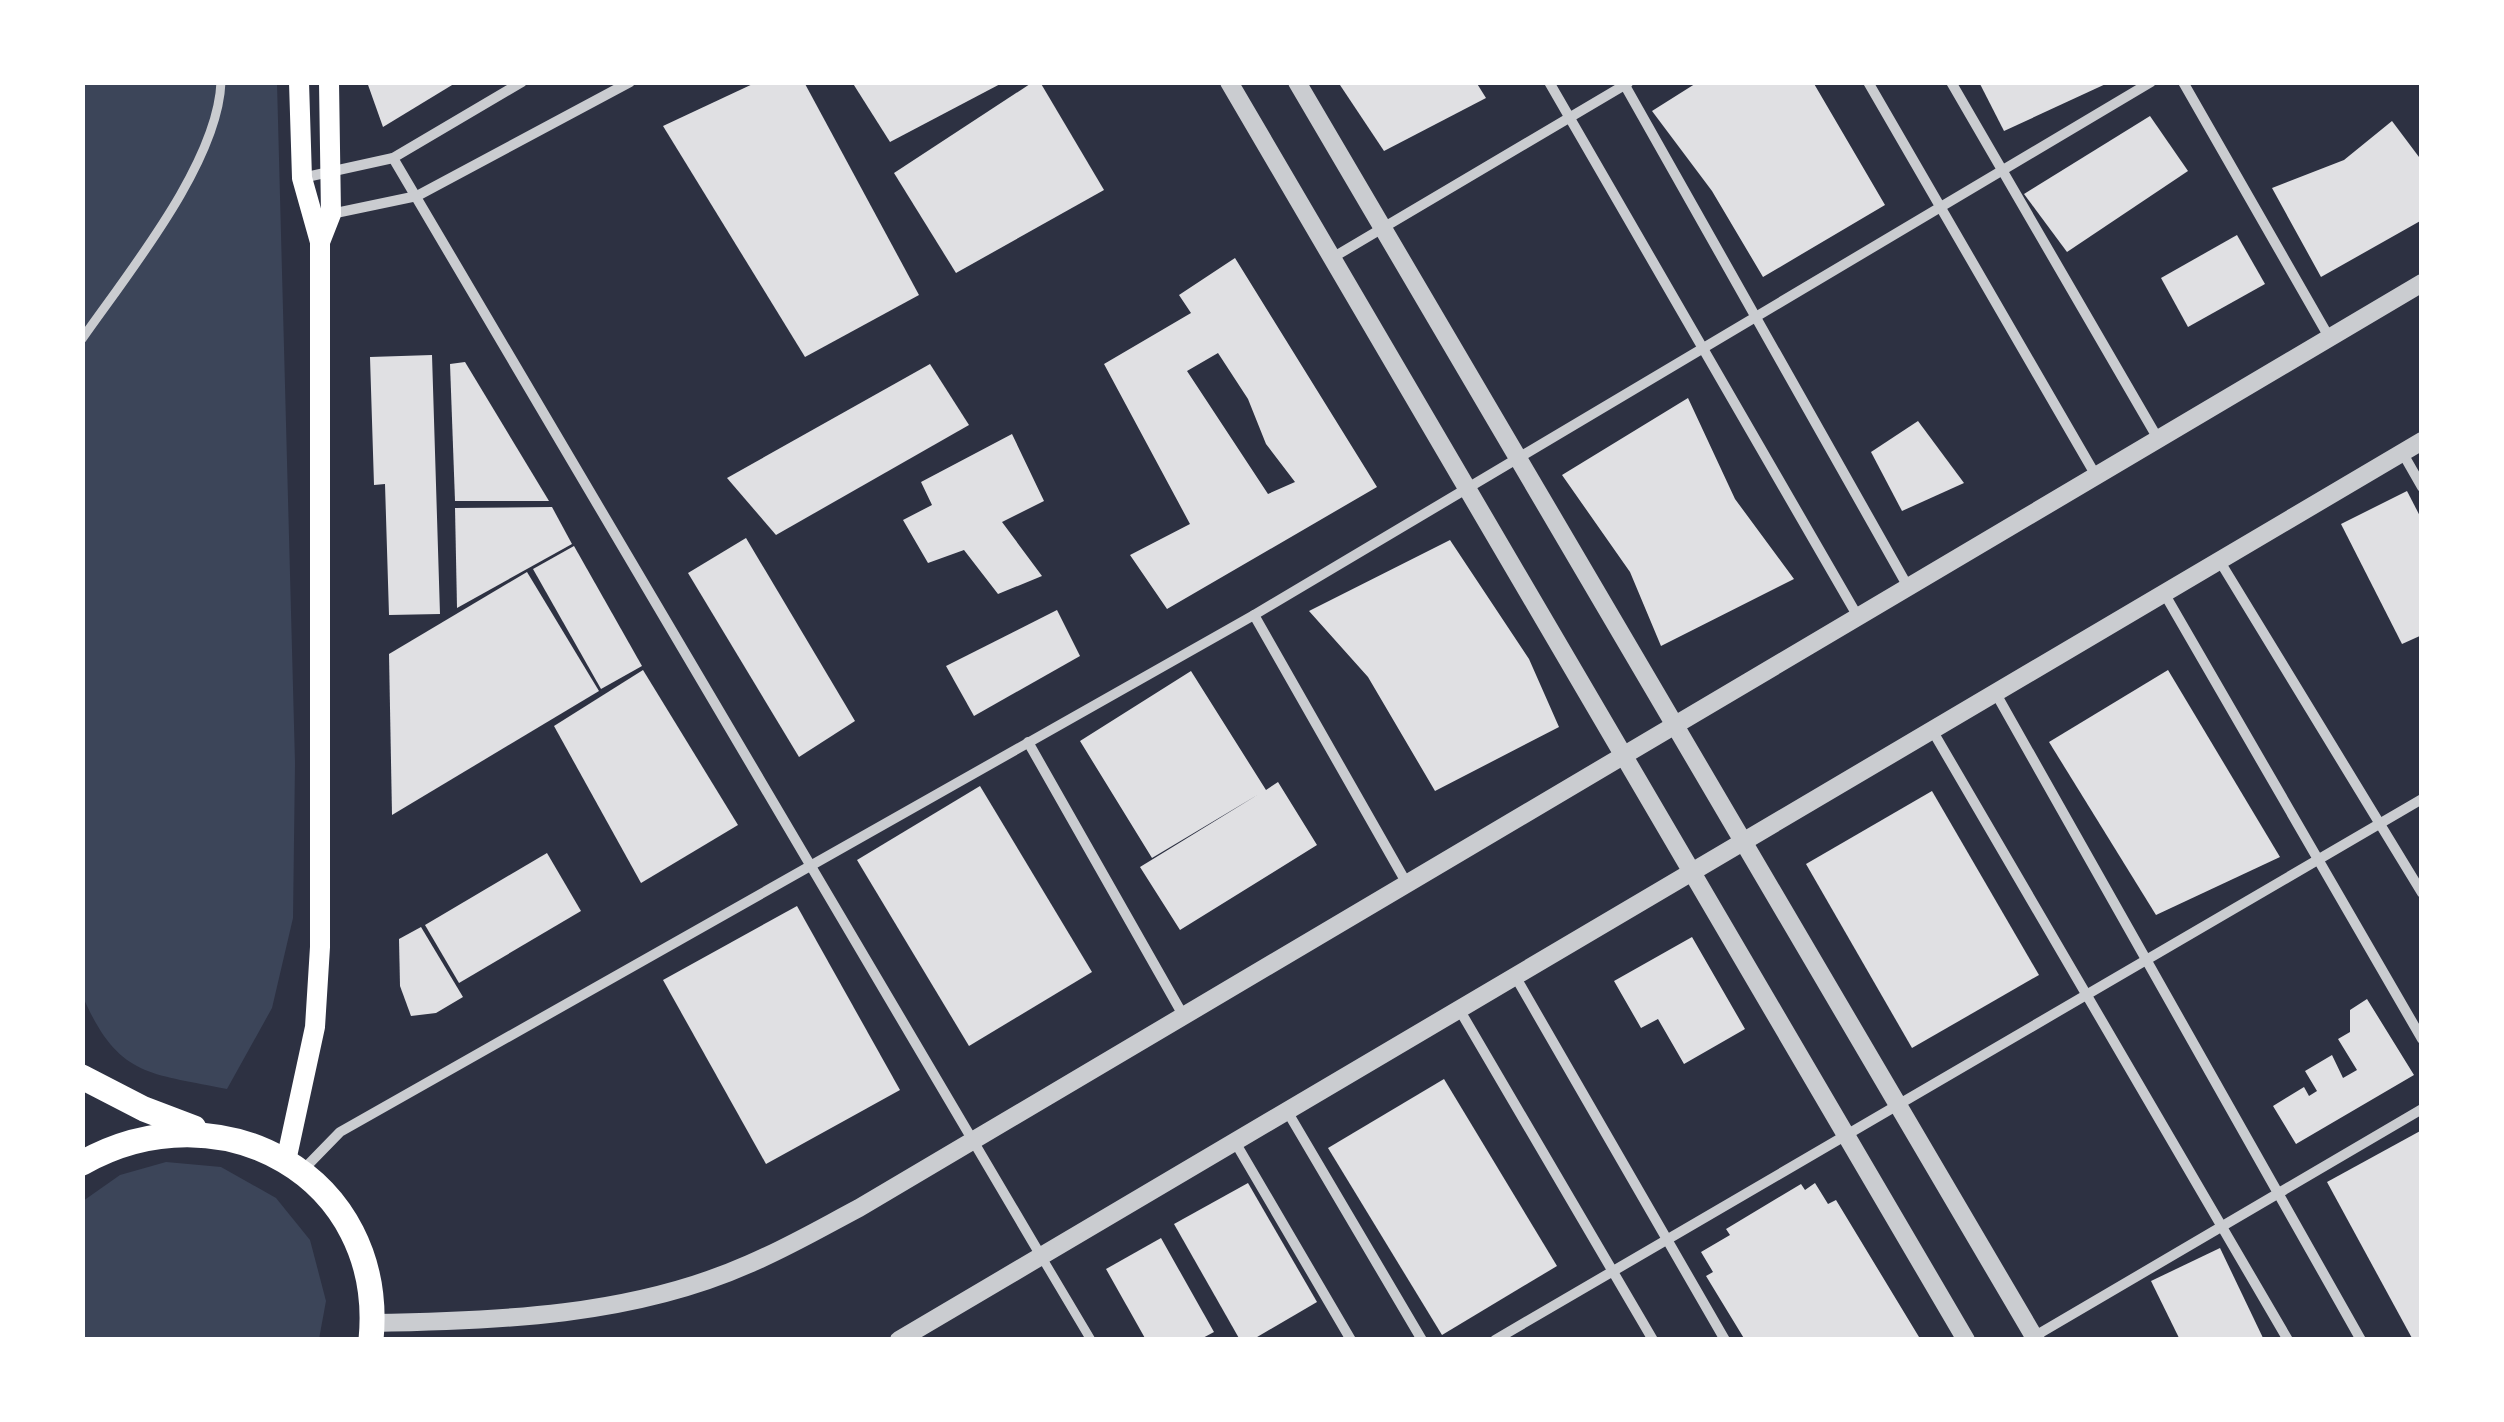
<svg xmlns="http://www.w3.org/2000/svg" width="2504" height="1422" font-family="'Archivo Narrow',sans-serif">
<rect width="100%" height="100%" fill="#2d3142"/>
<g fill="#3c4559">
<path d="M82,83h195l18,680 -2,155 -21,90 -45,81c-78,-16 -109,-12 -144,-92z"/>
<polygon points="166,1162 221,1167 276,1198 310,1240 326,1301 319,1339 83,1339 83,1201 120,1175"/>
</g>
<g fill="#e0e0e3" fill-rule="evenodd">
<polygon points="367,82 457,82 383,127"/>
<polygon points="757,82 804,82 919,295 805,357 663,126"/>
<polygon points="852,82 1004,82 890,142"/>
<polygon points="1033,82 1040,82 1104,190 956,273 894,173"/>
<polygon points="1338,82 1476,82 1486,98 1384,151"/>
<polygon points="1698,82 1813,82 1885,205 1763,277 1712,191 1652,111"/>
<polygon points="1979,82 2110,82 2004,131"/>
<polygon points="2150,116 2188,171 2067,252 2024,194"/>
<polygon points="2392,121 2422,161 2422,220 2321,277 2272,188 2344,160"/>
<polygon points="2237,235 2265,284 2188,327 2161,278"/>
<path d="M1235,258l142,229 -210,122 -37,-54 60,-31 -86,-160 87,-51 -12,-18zM1218,353l30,46 18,45 29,38 -27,12 -81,-123z"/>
<polygon points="432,355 440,614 389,615 385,484 374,485 370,357"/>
<polygon points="465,362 549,501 455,501 450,364"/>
<polygon points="930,364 969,425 776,535 727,478"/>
<polygon points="1688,398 1735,499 1794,579 1661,646 1630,572 1562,475"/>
<polygon points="1918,421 1964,483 1902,511 1871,452"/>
<polygon points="1012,434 1044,501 1002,522 1042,576 998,594 964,550 928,563 903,520 932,505 921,482"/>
<polygon points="2407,491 2422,520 2422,635 2402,644 2341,524"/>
<polygon points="552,507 572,544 457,608 455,508"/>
<polygon points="746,538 855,721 799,757 688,573"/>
<polygon points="1450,540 1529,659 1559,727 1435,791 1368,677 1309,611"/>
<polygon points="574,546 642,666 601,689 533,569"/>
<polygon points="527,572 599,691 392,815 389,654"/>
<polygon points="1057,610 1080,656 974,716 946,666"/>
<polygon points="643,670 738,825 641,883 554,726"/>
<polygon points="2168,670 2280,857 2156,915 2049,742"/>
<polygon points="1191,671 1266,790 1278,782 1317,845 1180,930 1140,867 1259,794 1152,858 1080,741"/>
<polygon points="980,786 1092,972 969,1046 857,860"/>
<polygon points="1932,791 2039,975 1912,1048 1806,864"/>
<polygon points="547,853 581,911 459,983 425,925"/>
<polygon points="797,906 900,1090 766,1164 663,980"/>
<polygon points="421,927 463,997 436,1013 411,1016 400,986 399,939"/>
<polygon points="1692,937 1745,1029 1684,1064 1658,1019 1641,1028 1614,981"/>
<polygon points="2367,999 2414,1075 2296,1144 2273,1106 2304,1087 2309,1096 2317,1091 2305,1071 2332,1055 2343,1078 2357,1070 2338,1039 2350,1032 2350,1010"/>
<polygon points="1444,1079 1557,1266 1442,1335 1328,1148"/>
<polygon points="2422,1130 2422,1340 2413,1340 2327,1182"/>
<polygon points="1248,1183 1317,1302 1252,1340 1240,1340 1174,1224"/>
<polygon points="1815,1183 1828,1204 1836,1200 1919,1337 1915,1340 1745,1340 1706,1276 1713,1272 1701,1252 1730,1235 1726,1229 1801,1184 1805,1190"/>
<polygon points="1161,1238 1214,1332 1199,1340 1146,1340 1106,1269"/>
<polygon points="2220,1248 2264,1340 2180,1340 2151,1281"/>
</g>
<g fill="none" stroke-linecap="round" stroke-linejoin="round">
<g stroke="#caccd0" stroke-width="9">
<path d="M82,339c46,-66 136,-176 139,-257"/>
<polyline points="1041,1256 1091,1340"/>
</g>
<g stroke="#caccd0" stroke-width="10">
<polyline points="1549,82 1857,615"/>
<polyline points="1623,82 1907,585"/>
<polyline points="1868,82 2095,474"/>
<polyline points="1951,82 2157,437"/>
<polyline points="2183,82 2329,337"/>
<polyline points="393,158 1041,1256"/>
<polyline points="302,178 393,158 522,82"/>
<polyline points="331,214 417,196 630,82"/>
<polyline points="1332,258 1628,83"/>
<polyline points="2402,452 2422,487"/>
<polyline points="2219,560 2422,893"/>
<polyline points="2164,593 2422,1039"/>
<polyline points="1254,615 1406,882"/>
<polyline points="1995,692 2361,1340"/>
<polyline points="1932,730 2288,1340"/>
<polyline points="1028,742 1183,1015"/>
<polyline points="1515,976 1725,1340"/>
<polyline points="1459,1009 1653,1340"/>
<polyline points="1287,1111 1422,1340"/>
<polyline points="1235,1142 1351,1340"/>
<polyline points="301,1172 340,1132 1254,615 2151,82"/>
<polyline points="2030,1339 2422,1109"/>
<polyline points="1495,1340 2422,799"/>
</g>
<g stroke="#caccd0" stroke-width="18">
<polyline points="1229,82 1966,1340"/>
<polyline points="1297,82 2036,1340"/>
<path d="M372,1323c127,-2 260,-7 377,-59 38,-16 74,-37 110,-56l1563,-925"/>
<polyline points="899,1340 2422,441"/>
</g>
<g stroke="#fff" stroke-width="20">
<polyline points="299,82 302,178 320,242"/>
<polyline points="286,1161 315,1027 320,947 320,242 331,214 329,82"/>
</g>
<g stroke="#fff" stroke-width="25">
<polyline points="82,1077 144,1109 194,1128"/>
<path d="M82,1163c138,-78 305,13 289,177"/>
</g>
</g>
<rect width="2504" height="1422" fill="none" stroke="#ffffff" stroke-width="170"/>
</svg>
